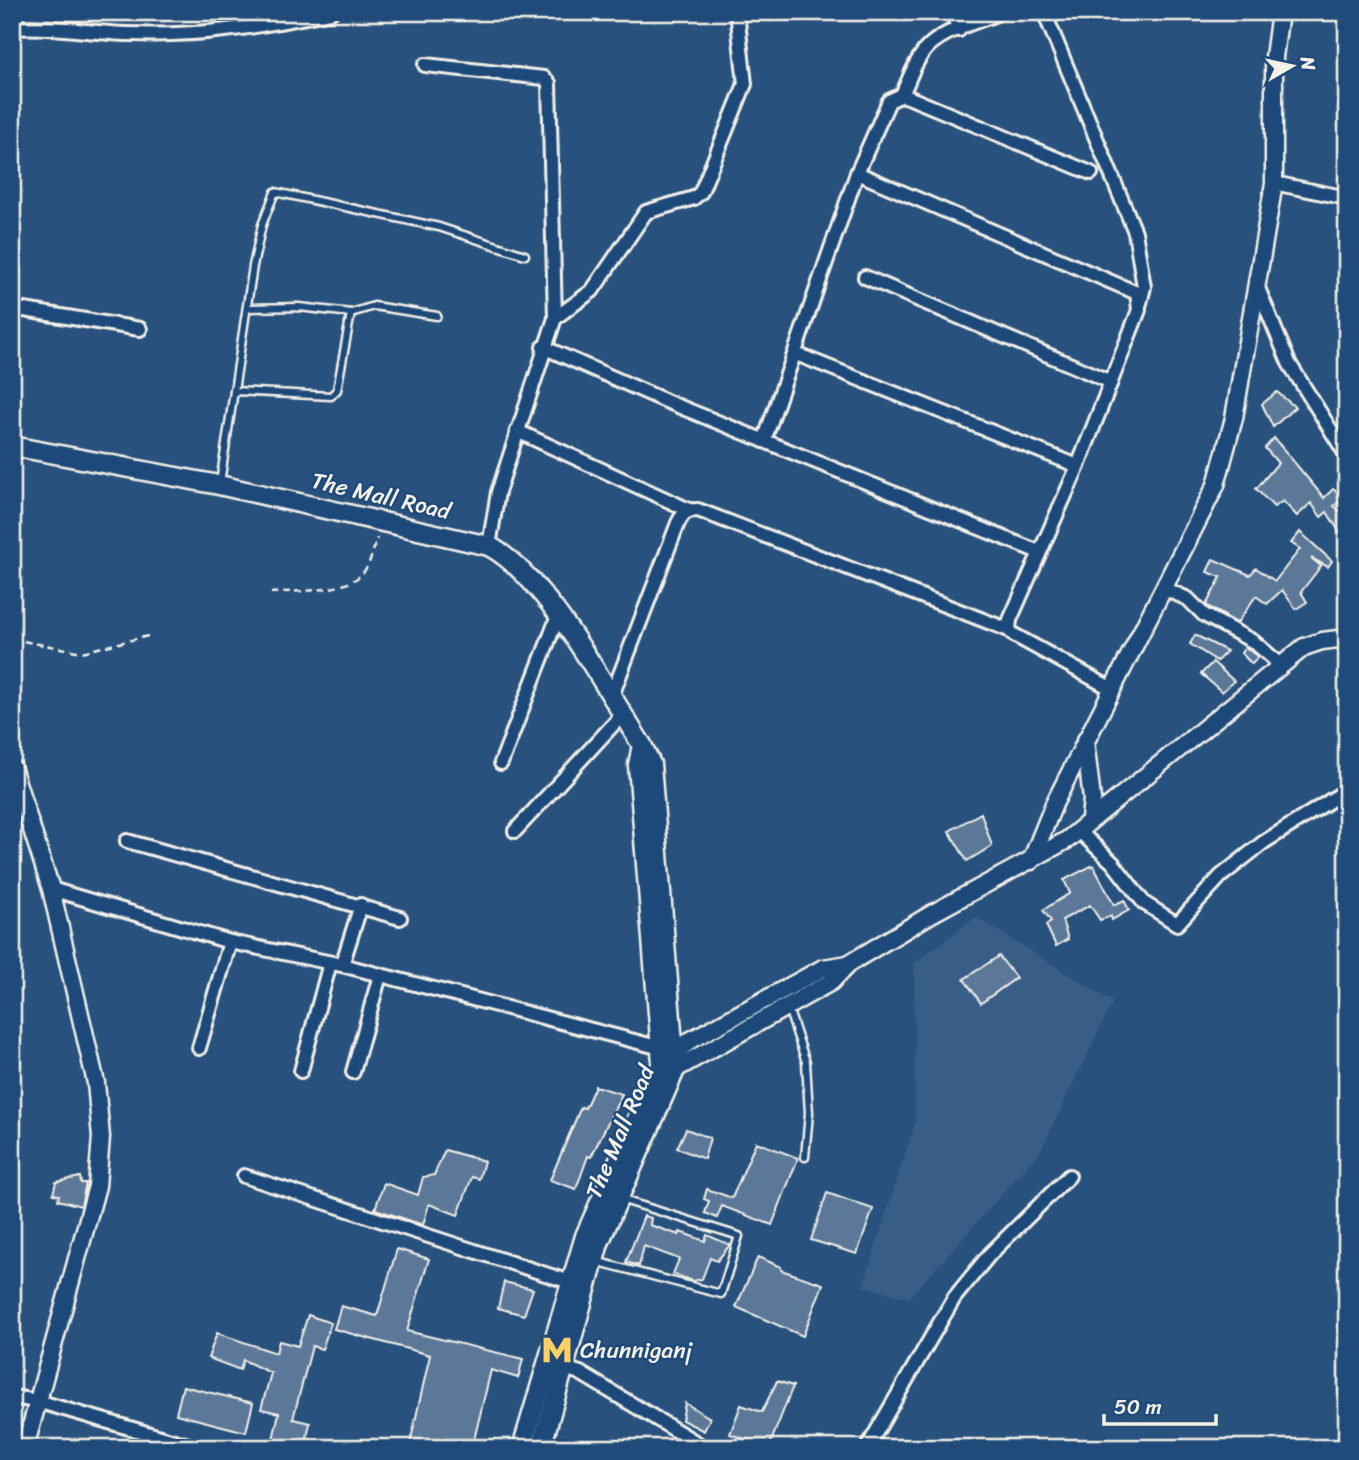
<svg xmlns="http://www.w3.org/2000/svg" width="1359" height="1460" font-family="Sriracha,sans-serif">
<rect width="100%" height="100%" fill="#28517e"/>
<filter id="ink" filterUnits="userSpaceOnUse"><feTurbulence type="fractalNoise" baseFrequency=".0143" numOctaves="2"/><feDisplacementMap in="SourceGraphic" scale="14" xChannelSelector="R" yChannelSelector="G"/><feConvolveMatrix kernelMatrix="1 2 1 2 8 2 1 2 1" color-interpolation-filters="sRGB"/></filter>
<g filter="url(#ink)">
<polygon fill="#375d86" points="976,917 1113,1002 1040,1152 909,1298 863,1286 915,1123 914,963"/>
<g fill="#5b7899" stroke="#f4f1e8" stroke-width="2">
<polygon points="1277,392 1295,407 1273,427 1262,404"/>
<polygon points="1274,438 1324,498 1333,489 1344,498 1334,506 1347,517 1347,544 1327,512 1321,517 1311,503 1297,516 1283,501 1274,507 1256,489 1278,463 1265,448"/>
<polygon points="1300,532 1332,561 1328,567 1311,558 1321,566 1301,592 1307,602 1296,609 1282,590 1267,604 1256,596 1237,623 1206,605 1221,577 1207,572 1213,559 1250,575 1256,568 1275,581 1300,549 1291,543"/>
<polygon points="1195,635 1227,651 1217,661 1190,644"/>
<polygon points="1245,647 1258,657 1252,664 1241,653"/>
<polygon points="1213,662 1234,681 1222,692 1201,674"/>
<polygon points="981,813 992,846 967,861 949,831"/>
<polygon points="1093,865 1114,905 1124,900 1129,910 1112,920 1111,916 1100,920 1090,905 1062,920 1068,939 1056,946 1046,925 1051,921 1043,910 1070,893 1064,880"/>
<polygon points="999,956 1016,978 981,1003 964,979"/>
<polygon points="595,1086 622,1094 591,1157 588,1156 576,1189 550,1180 581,1107 585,1108"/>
<polygon points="686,1129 710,1138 704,1159 677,1148"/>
<polygon points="756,1142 798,1158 772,1225 722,1206 717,1218 705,1213 709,1201 704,1199 707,1189 732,1198"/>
<polygon points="445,1150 484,1161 479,1179 472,1177 458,1215 429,1204 423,1225 375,1209 384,1183 418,1195 423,1177 434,1175"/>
<polygon points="80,1177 81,1183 86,1183 81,1206 58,1200 59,1195 53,1194 56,1182"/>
<polygon points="827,1193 873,1209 857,1254 811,1240"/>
<polygon points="644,1216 651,1218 650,1225 679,1235 680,1232 705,1241 707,1235 730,1245 717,1261 710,1258 702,1279 693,1281 673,1274 679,1259 644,1246 639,1266 626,1262"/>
<polygon points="397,1249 429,1259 407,1331 523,1359 518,1378 491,1370 472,1448 409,1448 430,1355 334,1329 341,1306 377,1316"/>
<polygon points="758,1257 781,1267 781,1270 823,1284 803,1336 736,1307"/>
<polygon points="504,1282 533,1289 524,1315 498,1308"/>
<polygon points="308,1315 331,1323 322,1349 312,1346 293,1419 310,1423 305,1448 271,1448 279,1413 261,1409 271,1373 243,1360 240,1370 208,1358 217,1333 276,1353 279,1341 298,1346"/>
<polygon points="777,1381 793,1386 769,1447 730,1434 741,1405 762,1412"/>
<polygon points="183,1386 253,1403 246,1432 176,1414"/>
<polygon points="685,1403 710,1418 704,1431 682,1420"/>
</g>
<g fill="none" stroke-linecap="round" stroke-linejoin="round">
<defs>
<g id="service">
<polyline points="247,308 299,307 351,313 374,306 437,316"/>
<polyline points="234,391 331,396 337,390 351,313"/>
<polyline points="220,483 253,266 262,225 275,192 439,227 525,255"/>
<polyline points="788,1008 806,1062 809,1113 805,1157"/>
<polyline points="595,1261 721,1294 739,1236 620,1199"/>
</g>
<g id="minor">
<polyline points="952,12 959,30"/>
<polyline points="1044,12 1135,232 1144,287 1140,303"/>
<path d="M12,28c40,-3 78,5 118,6 69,3 134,-8 201,-22"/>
<polyline points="425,65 544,78 549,83 555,318"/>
<path d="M902,95c6,-13 11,-29 20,-41 15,-23 54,-31 79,-42"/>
<polyline points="857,173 1137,293 1139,310 1078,466 1010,620 1009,630 1014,635 1112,689"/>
<polyline points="1274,183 1347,198"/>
<polyline points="865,277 1111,382"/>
<polyline points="1258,288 1289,363 1347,456"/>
<polyline points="12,308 140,329"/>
<polyline points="543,347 668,402 1039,552"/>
<polyline points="796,354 1078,466"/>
<polyline points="517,431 689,510"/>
<polyline points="764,441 857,173 889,101 902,95 908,97 1091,173"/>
<polyline points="489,546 498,492 555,318 592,291 646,212 694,198 701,192 745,84 737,12"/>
<polyline points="1163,588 1188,599 1204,615 1254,642 1282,666"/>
<path d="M611,698l67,-175c5,-10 8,-13 20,-13l311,120"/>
<polyline points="501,763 558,616"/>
<polyline points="1078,830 1113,863 1144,903 1177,924 1221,876 1264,842 1347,790"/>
<polyline points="515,831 622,715"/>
<polyline points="127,841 400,918"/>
<polyline points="51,889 230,942 342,965 661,1048"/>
<polyline points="342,965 361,905"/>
<polyline points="199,1048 230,942"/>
<polyline points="301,1071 330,963"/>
<polyline points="353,1072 380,975"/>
<polyline points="12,1154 12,1162"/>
<polyline points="244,1176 570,1282"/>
<polyline points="556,1365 580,1373 705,1448"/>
<polyline points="12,1397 37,1401 198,1448"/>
<polyline points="867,1448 954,1298 990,1254 1069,1176"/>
<polyline points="1124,1448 1138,1448"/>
</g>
<g id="tertiary">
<polyline points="1085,741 1092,799 1090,819"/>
<polyline points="12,767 51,889 96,1083 101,1137 97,1186 25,1448"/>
<polyline points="1031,861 1054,804 1216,485 1234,418 1274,183 1274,57 1280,12"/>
<polyline points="666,1060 691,1040 823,968 848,964"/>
<polyline points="665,1075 831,982 848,964 933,913 1067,840 1304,647 1322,641 1347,638"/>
</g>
<g id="secondary">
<path d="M12,446l207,39 270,61c58,31 115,141 153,199l9,19 24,306 -76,173 -58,205"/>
<polyline points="522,1448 585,1236 662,1063 638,765 642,745"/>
</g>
</defs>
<use href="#service" stroke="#f4f1e8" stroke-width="11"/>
<use href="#minor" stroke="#f4f1e8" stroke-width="18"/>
<use href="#tertiary" stroke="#f4f1e8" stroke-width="21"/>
<use href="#secondary" stroke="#f4f1e8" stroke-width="23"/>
<g stroke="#f4f1e8" stroke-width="2.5" stroke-dasharray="7 5" stroke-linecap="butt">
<path d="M271,593c26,-3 78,1 94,-23 6,-9 9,-22 12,-32"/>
<polyline points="12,639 82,652 148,636"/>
</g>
<use href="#service" stroke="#1f4a7a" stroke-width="6"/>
<use href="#minor" stroke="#1f4a7a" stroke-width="12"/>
<use href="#tertiary" stroke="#1f4a7a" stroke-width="16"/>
<use href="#secondary" stroke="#1f4a7a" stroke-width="18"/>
</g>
</g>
<defs>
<symbol id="metro-bare" viewBox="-9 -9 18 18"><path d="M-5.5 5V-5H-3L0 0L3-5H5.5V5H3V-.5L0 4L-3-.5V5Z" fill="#ffd166" stroke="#1f4a7a" stroke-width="2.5" paint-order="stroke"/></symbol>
</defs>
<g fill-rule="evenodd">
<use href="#metro-bare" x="535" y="1328" width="44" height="44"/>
</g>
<g text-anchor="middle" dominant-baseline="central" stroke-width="5" stroke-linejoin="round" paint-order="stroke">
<g font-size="23" fill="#f4f1e8" stroke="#1f4a7a">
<text transform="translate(381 496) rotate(13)">The Mall Road</text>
<text transform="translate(620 1132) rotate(-67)">The Mall Road</text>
</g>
<g font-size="23" fill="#f4f1e8" stroke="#1f4a7a" text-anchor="start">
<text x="580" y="1350">Chunniganj</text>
</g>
</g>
<rect width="1359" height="1460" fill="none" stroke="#1f4a7a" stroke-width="42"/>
<rect x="21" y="21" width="1317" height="1418" fill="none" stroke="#f4f1e8" stroke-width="2.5" filter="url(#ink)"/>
<g transform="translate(1292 66) rotate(81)" stroke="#1f4a7a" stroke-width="5" paint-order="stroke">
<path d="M0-5L12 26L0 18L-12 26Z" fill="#f4f1e8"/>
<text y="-10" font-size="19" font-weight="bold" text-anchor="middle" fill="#f4f1e8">N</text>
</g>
<path d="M1104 1414v10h112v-10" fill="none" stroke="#f4f1e8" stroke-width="3.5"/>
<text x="1114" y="1414" font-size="21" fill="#f4f1e8" stroke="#1f4a7a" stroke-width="5" paint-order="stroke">50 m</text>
</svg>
